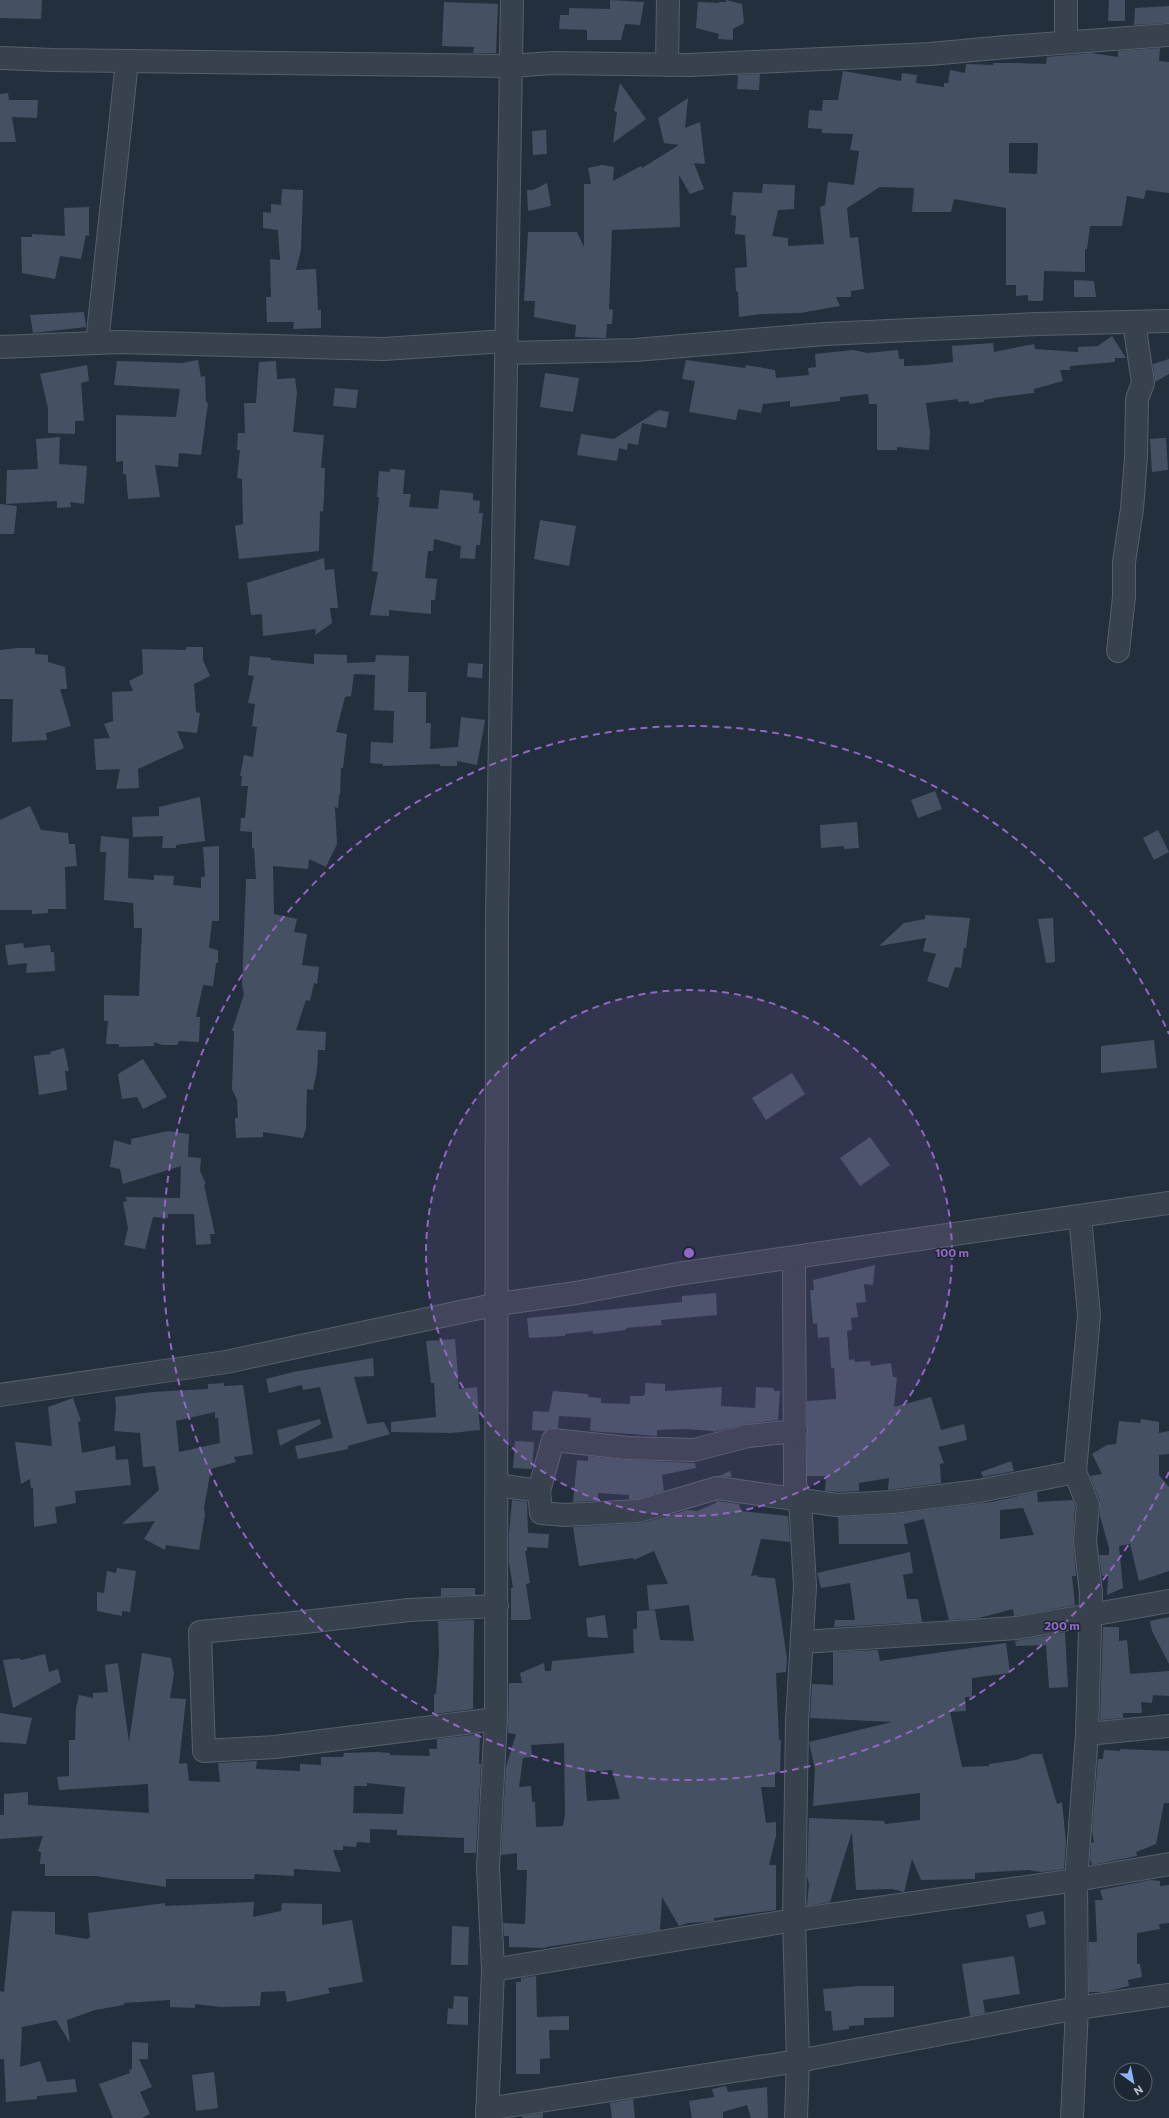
<svg xmlns="http://www.w3.org/2000/svg" width="1169" height="2118" font-family="Commissioner,sans-serif">
<rect width="100%" height="100%" fill="#242f3e"/>
<g fill="#455162" fill-rule="evenodd">
<polygon points="0,0 42,0 41,19 0,18"/>
<polygon points="610,0 644,2 640,25 625,24 621,40 587,40 587,30 559,29 560,15 569,15 569,8 610,9"/>
<polygon points="726,0 742,4 744,23 733,29 733,40 718,39 719,34 696,28 698,2 719,3 719,2 726,2"/>
<polygon points="1109,0 1125,0 1125,21 1108,21"/>
<polygon points="444,2 498,4 496,53 473,53 474,47 442,46"/>
<polygon points="1169,6 1169,23 1134,25 1135,8"/>
<path d="M1160,48l-1,13 10,1v131l-23,-3 -2,9 -17,-3 -5,30h-32l-3,23h-2v23l-41,-1 -1,30h-15v-6l-12,1v-11h-10v-77l-52,-9 -3,13h-39l2,-24 -34,-1 -33,21 3,30 8,-1 6,52 -13,2v6h-15l4,9 -40,7 -40,1 -21,3 -1,-25 -2,-1 -1,-23 12,-1 -2,-32 -10,-1 1,-18 -5,-1 2,-23 29,1 1,-9 32,1 -1,24 -16,1 -6,26 16,2v8l36,-2 -4,-37 5,-2 3,-23 26,3 5,-34 -9,-1 3,-16 -31,-1v-4l-14,-1 1,-18 13,1 1,-11h15l5,-29 58,10 1,-8 15,2 -1,8 28,4v-4h4l2,-13 15,3 1,-9 27,1v-2h21l32,1 1,-7 44,-4 27,4v-6zM1009,143h29l-1,31 -28,-1z"/>
<polygon points="760,74 759,90 737,89 738,75"/>
<polygon points="620,83 646,119 613,143 617,112 614,111"/>
<polygon points="8,93 9,100 38,100 37,118 12,117 16,142 0,142 0,94"/>
<polygon points="688,98 685,128 700,122 705,164 694,163 704,189 690,194 679,175 680,227 612,230 609,309 613,310 612,324 607,324 606,338 575,337 576,325 534,317 535,301 524,301 528,232 577,232 584,247 584,184 591,184 588,168 602,165 614,167 613,181 641,166 642,168 679,145 664,143 658,118"/>
<polygon points="546,130 547,154 533,155 532,131"/>
<polygon points="547,183 551,206 528,211 527,190 533,190"/>
<polygon points="282,189 303,190 301,250 296,270 316,269 318,310 321,310 321,328 293,329 294,322 267,322 266,297 271,297 270,259 280,260 278,230 263,228 263,212 271,213 271,204 281,205"/>
<polygon points="89,207 89,236 86,235 81,259 60,256 55,279 22,273 21,237 32,237 32,234 65,236 64,208"/>
<polygon points="1074,280 1094,281 1096,297 1074,297"/>
<polygon points="84,312 86,327 33,333 30,315"/>
<polygon points="1112,336 1126,358 1115,358 1115,362 1070,366 1070,370 1060,370 1063,381 1034,389 1034,393 1000,397 984,400 984,402 969,404 969,401 958,402 958,399 926,403 930,433 929,450 897,447 897,450 877,450 877,404 869,404 868,394 840,397 840,401 790,407 790,401 763,404 761,413 738,409 736,420 689,412 695,381 682,379 686,360 745,368 746,365 775,370 776,378 809,375 808,368 816,367 815,354 853,350 867,353 898,350 899,359 904,359 904,366 927,365 953,362 952,346 993,343 994,352 1034,344 1035,349 1078,352 1078,347 1098,346"/>
<polygon points="1169,359 1169,374 1155,382 1153,364"/>
<polygon points="198,360 201,377 205,376 206,402 208,403 201,455 179,453 178,467 155,465 160,497 128,499 126,474 123,474 123,461 116,462 116,415 176,417 180,389 114,385 117,361 182,363"/>
<polygon points="276,361 277,379 295,378 297,393 293,432 324,435 321,468 325,468 324,497 323,512 320,511 319,551 239,559 235,526 243,524 242,479 237,478 240,450 237,450 238,433 245,433 244,403 256,403 259,362"/>
<polygon points="87,365 89,381 81,383 84,421 75,421 75,434 48,433 48,408 40,374"/>
<polygon points="545,373 579,378 573,412 540,407"/>
<polygon points="335,388 358,390 356,408 333,406"/>
<polygon points="659,410 669,412 666,428 642,423 638,445 628,443 627,450 619,448 617,461 577,455 581,434 614,439"/>
<polygon points="60,437 59,464 87,466 84,504 70,502 71,507 57,508 57,501 6,504 7,470 38,469 36,439"/>
<polygon points="1164,438 1166,438 1168,470 1152,472 1150,439"/>
<polygon points="390,469 405,470 403,494 411,494 409,507 438,509 440,490 473,493 473,500 480,501 479,513 483,513 480,545 476,545 475,559 460,558 461,546 434,539 433,551 428,551 425,578 437,579 435,600 431,600 431,614 389,610 389,616 370,615 378,572 372,571 379,497 377,497 379,471 390,472"/>
<polygon points="0,504 17,506 14,534 0,534"/>
<polygon points="540,520 576,526 569,566 534,559"/>
<polygon points="324,558 325,570 334,569 338,608 330,608 332,623 315,635 316,629 263,636 262,614 251,615 247,583"/>
<polygon points="186,647 203,647 203,660 210,676 194,684 196,712 200,713 197,733 177,731 184,748 138,769 139,788 116,789 120,769 96,770 94,739 110,738 104,724 113,721 112,692 133,691 129,681 143,674 142,649 186,650"/>
<polygon points="18,648 35,648 35,654 48,655 48,662 65,667 67,689 60,689 71,726 46,733 47,740 12,742 13,699 0,699 0,650"/>
<polygon points="314,654 347,655 347,663 375,662 376,655 409,656 408,692 426,692 426,723 431,723 430,749 458,747 461,717 485,720 477,765 457,761 457,766 440,766 440,764 383,766 383,764 370,763 371,742 393,743 394,711 374,710 375,675 354,674 351,696 345,697 336,732 347,734 343,768 341,768 340,795 339,795 338,808 335,807 337,844 326,867 309,859 308,869 273,866 274,914 297,919 294,932 307,934 302,965 319,967 317,984 314,983 310,1001 306,1000 296,1030 326,1032 325,1050 318,1050 317,1070 313,1090 307,1089 306,1128 303,1138 263,1132 263,1137 236,1138 235,1120 235,1118 238,1118 237,1100 232,1089 234,1031 232,1031 244,994 242,984 246,879 256,879 254,848 252,848 252,832 240,831 241,818 245,818 248,786 241,786 242,776 240,776 244,755 253,757 257,727 252,726 255,704 248,703 254,676 248,675 250,656 271,658 271,660 314,664"/>
<polygon points="468,663 483,664 482,678 467,677"/>
<polygon points="935,791 942,809 918,818 911,800"/>
<polygon points="200,797 205,841 176,845 176,848 162,848 163,836 133,837 132,817 159,816 159,807"/>
<polygon points="30,806 41,830 68,833 69,844 75,844 77,866 65,867 66,909 48,909 48,913 32,914 32,910 0,910 0,820"/>
<polygon points="857,822 859,848 844,849 844,846 821,848 820,825"/>
<polygon points="1158,830 1169,852 1154,860 1143,838"/>
<polygon points="101,836 129,839 128,878 154,880 154,875 174,876 173,885 201,888 201,877 205,877 203,847 219,846 219,921 212,921 209,948 218,950 218,963 216,963 213,986 203,985 196,1017 200,1017 199,1042 179,1041 177,1045 162,1045 154,1042 154,1046 119,1047 119,1044 106,1044 108,1021 104,1021 104,995 139,996 142,928 134,928 133,903 104,900 106,852 100,852"/>
<polygon points="925,915 970,918 966,948 964,948 961,968 955,967 948,988 927,981 936,954 923,951 926,938 879,946 904,923 925,919"/>
<polygon points="1053,918 1055,962 1046,963 1038,919"/>
<polygon points="23,943 24,948 50,945 51,952 54,952 55,971 26,973 27,963 8,965 5,945"/>
<polygon points="1154,1040 1157,1068 1101,1073 1101,1046"/>
<polygon points="64,1048 69,1071 65,1071 67,1090 39,1095 34,1056 51,1054 50,1052"/>
<polygon points="143,1059 167,1097 143,1109 137,1097 122,1099 118,1074"/>
<polygon points="792,1073 805,1094 766,1120 752,1098"/>
<polygon points="168,1131 189,1134 188,1157 201,1158 200,1171 206,1184 204,1185 215,1234 210,1234 211,1244 196,1245 194,1214 168,1214 168,1218 153,1217 145,1249 124,1245 128,1228 123,1202 127,1201 126,1197 180,1198 181,1166 123,1184 120,1169 110,1167 114,1140 131,1145 131,1139"/>
<polygon points="870,1137 890,1165 860,1186 840,1158"/>
<polygon points="875,1265 873,1285 864,1284 866,1302 856,1303 858,1317 851,1318 852,1330 847,1331 849,1360 854,1359 855,1362 870,1361 871,1366 891,1363 893,1377 897,1377 894,1407 931,1397 941,1430 964,1424 967,1440 938,1447 944,1463 940,1464 941,1483 888,1490 889,1478 859,1483 859,1491 838,1492 825,1491 826,1476 807,1476 807,1401 836,1399 834,1368 831,1368 829,1337 818,1338 817,1323 813,1324 810,1290 814,1290 813,1280"/>
<polygon points="716,1293 717,1315 661,1320 662,1325 626,1328 626,1330 610,1332 593,1334 593,1331 565,1334 565,1336 529,1338 527,1318 682,1302 682,1296"/>
<polygon points="455,1339 459,1389 477,1387 480,1430 451,1433 391,1432 391,1422 436,1417 434,1383 431,1383 426,1341"/>
<polygon points="373,1358 374,1376 354,1377 367,1424 384,1422 390,1434 348,1446 348,1449 298,1459 295,1446 333,1438 320,1387 303,1390 302,1385 269,1393 266,1379 293,1372"/>
<path d="M224,1383v3l19,-1 10,69 -19,3 2,5 -25,7 -7,39 1,7 -6,35 -33,-5 -1,5 -21,-11 11,-18 -33,3 37,-34 -4,-24 -12,1 -3,-34 -26,-2 2,-23 -1,-11 38,-5 55,-3v-5zM215,1412v6h3l2,25 -41,9 -3,-31z"/>
<polygon points="645,1383 665,1384 665,1391 722,1387 721,1406 755,1408 756,1387 774,1388 774,1391 780,1391 778,1420 747,1424 713,1432 713,1431 685,1429 657,1430 657,1436 590,1431 591,1418 559,1416 558,1428 549,1428 545,1431 532,1430 533,1411 549,1412 553,1391 588,1394 588,1397 601,1398 601,1403 630,1404 630,1396 643,1396 645,1394"/>
<polygon points="73,1398 81,1421 78,1422 82,1453 115,1446 116,1460 128,1459 131,1485 75,1491 76,1503 55,1507 57,1523 34,1527 33,1488 31,1488 30,1479 21,1484 15,1442 52,1446 48,1407"/>
<polygon points="320,1419 321,1424 280,1446 277,1430"/>
<polygon points="1141,1419 1159,1422 1159,1433 1169,1431 1169,1454 1159,1455 1159,1475 1169,1487 1169,1571 1139,1581 1130,1544 1119,1546 1123,1588 1107,1595 1108,1576 1102,1576 1099,1555 1109,1555 1109,1548 1100,1516 1100,1501 1090,1476 1102,1474 1092,1454 1107,1445 1116,1444 1119,1421 1140,1423"/>
<polygon points="515,1441 534,1442 532,1469 513,1468"/>
<polygon points="588,1456 628,1460 695,1463 696,1468 662,1475 664,1491 637,1499 629,1499 629,1495 598,1493 598,1501 573,1502 577,1460 588,1461"/>
<polygon points="1011,1461 1014,1471 983,1477 981,1472"/>
<polygon points="730,1471 732,1477 719,1476"/>
<path d="M1037,1492l1,10 35,-2 2,7 -2,35 3,34h-4l3,29 -59,11h-2l-1,-7 -34,9 -30,2 -25,-101 -20,5 4,20h-69l-1,-27 57,-3 96,-12zM1023,1508l11,27 -34,4v-29z"/>
<polygon points="512,1500 527,1502 528,1533 549,1534 548,1548 527,1547 527,1551 525,1551 530,1583 526,1584 531,1618 528,1620 511,1620 511,1588 513,1588 509,1562 509,1534"/>
<path d="M716,1501l23,3 2,7 47,5 2,26 -29,-3 -10,37 6,-1 1,2 17,1 12,81 -1,13 -10,1 3,67h2l-1,32 -5,1v14h-14l5,36 10,-1v14l-7,29h7v45l-62,8v3l-26,2 -9,3 -17,-29 -2,33 -114,17v1l-37,-1v-11h-5l-1,-13 22,1 2,-54h-10v-17l-16,2 5,-88 10,-33 -8,-1 1,-50h13l-2,-10 24,-10 1,8h6l1,-10 82,-8 -1,-24h4v-18l18,-1 5,30 34,1 -5,-36 -40,5 -2,-25 21,-1 -14,-33 -20,9 -1,-2 -54,8 -6,-39 69,-4 46,-13 9,1 19,-8zM564,1743l1,70 -2,13 -27,1 -1,-25h-3l-1,-16 -12,1 4,-29 9,-1 -1,-12zM612,1770l8,29 -33,2 -2,-29z"/>
<polygon points="910,1552 913,1573 903,1575 907,1599 918,1599 922,1622 834,1627 835,1620 855,1620 850,1583 821,1588 817,1573"/>
<polygon points="117,1568 136,1571 130,1612 122,1611 122,1616 97,1611 97,1592 104,1593 107,1571 116,1573"/>
<polygon points="441,1588 475,1588 475,1595 441,1596"/>
<polygon points="605,1615 608,1638 588,1637 586,1618"/>
<polygon points="1169,1617 1169,1664 1152,1631 1150,1621"/>
<polygon points="474,1620 473,1709 434,1714 434,1694 436,1694 439,1654 438,1621"/>
<polygon points="1103,1627 1119,1627 1119,1641 1127,1640 1130,1674 1169,1671 1169,1696 1153,1695 1152,1703 1141,1702 1142,1713 1123,1713 1123,1718 1100,1720"/>
<polygon points="1065,1632 1068,1687 1049,1688 1046,1645 1016,1646 1015,1641"/>
<polygon points="1006,1643 1010,1673 972,1678 972,1697 965,1697 966,1711 950,1712 962,1767 989,1766 989,1764 1016,1760 1033,1754 1042,1754 1057,1804 1062,1802 1066,1842 1064,1869 1042,1872 1028,1870 975,1873 975,1879 921,1880 912,1859 904,1892 892,1889 856,1890 852,1832 830,1902 807,1906 809,1884 807,1876 809,1818 884,1821 885,1824 920,1820 920,1793 813,1806 815,1769 809,1742 892,1722 810,1718 812,1684 833,1685 833,1652 878,1650 880,1661"/>
<path d="M142,1653l29,5 3,16 -4,24 16,1 -7,65 8,-1 2,18 31,1 -2,-19 39,-2 -1,8 44,2v-7l21,1v-8h22l1,-4 32,-1 14,1v2l40,1 -1,-7h8v-10l43,-5 -1,30h2l-5,89h-12v-15l-67,-3v-5l-27,-1v14l-13,-1 -1,5 -13,-1v4h-10l8,22 -47,-3v7l-39,-2 -1,5h-88v8l-70,-11h-51v-12h-5l1,-12 -3,-1 5,-15 -43,3v-24h4v-21l24,-2v13l121,8 -1,-29 -89,6 -2,-13 12,-1v-36h6l1,-32 3,-13 14,3v-5l15,-1 -3,-27 13,-2 11,79zM367,1783l38,4 -2,27 -50,-1 1,-27h13z"/>
<polygon points="45,1654 49,1672 58,1669 61,1682 13,1708 3,1660 20,1658 21,1660"/>
<polygon points="0,1713 32,1718 26,1744 0,1742"/>
<polygon points="1120,1749 1169,1751 1169,1803 1164,1803 1156,1844 1136,1852 1137,1856 1092,1865 1090,1859 1091,1843 1094,1842 1092,1831 1098,1759 1103,1759 1104,1750 1120,1751"/>
<polygon points="1150,1880 1160,1881 1160,1886 1169,1885 1169,1923 1159,1924 1160,1929 1137,1933 1137,1964 1140,1964 1142,1977 1128,1980 1129,1986 1104,1992 1089,1992 1089,1942 1097,1942 1095,1900 1103,1900 1100,1890"/>
<polygon points="254,1902 253,1917 281,1911 282,1903 322,1904 322,1925 352,1920 363,1982 328,1988 330,1993 287,2002 285,1991 261,1992 260,2006 220,2007 195,2004 195,2008 170,2007 170,2000 124,2003 124,2005 95,2010 67,2020 70,2043 56,2020 22,2027 20,2067 40,2061 47,2082 75,2079 77,2092 37,2096 37,2099 6,2102 4,2059 0,2059 0,1991 4,1992 12,1911 55,1912 55,1934 87,1939 90,1937 88,1913 165,1903 165,1906"/>
<polygon points="1043,1911 1046,1924 1029,1928 1026,1915"/>
<polygon points="452,1926 469,1927 468,1965 451,1965"/>
<polygon points="1014,1956 1020,1994 983,2000 985,2013 970,2016 962,1964"/>
<polygon points="536,1976 537,2017 569,2016 569,2030 549,2030 550,2058 540,2059 540,2074 516,2074 516,1982 521,1982 521,1978"/>
<polygon points="860,1986 894,1986 894,2017 864,2018 864,2025 849,2026 849,2029 833,2031 831,2011 825,2011 823,1989"/>
<polygon points="454,1996 468,1997 468,2025 447,2024 448,2008 453,2009"/>
<polygon points="132,2042 148,2043 148,2059 139,2059 152,2087 140,2092 150,2114 142,2118 113,2118 99,2084 130,2073 129,2070 132,2069"/>
<polygon points="214,2072 218,2108 196,2111 192,2075"/>
<polygon points="726,2086 728,2092 767,2087 768,2118 751,2118 747,2105 723,2112 723,2118 692,2118 689,2101 714,2097 712,2089"/>
<polygon points="633,2099 635,2118 612,2118 610,2103"/>
<polygon points="543,2113 543,2118 522,2118 522,2116"/>
</g>
<g fill="none" stroke-linecap="round" stroke-linejoin="round">
<defs>
<g id="minor">
<polyline points="1066,0 1066,42"/>
<polyline points="0,58 53,60 510,66 553,63 689,65 930,54 1006,47 1169,35"/>
<polyline points="667,65 668,0"/>
<polyline points="97,343 127,61"/>
<polyline points="0,347 119,342 383,349 506,341"/>
<polyline points="506,353 635,350 825,334 1038,324 1169,321"/>
<polyline points="1118,651 1124,597 1124,562 1132,509 1136,457 1137,399 1143,383 1134,322"/>
<polyline points="794,1258 795,1484 800,1500 805,1586 797,1721 794,1920 798,2061 796,2118"/>
<polyline points="0,1395 226,1362 498,1304 576,1293 677,1274 1169,1203"/>
<polyline points="497,1485 539,1491 541,1513 565,1515 639,1511 717,1488 837,1505 893,1502 979,1491 1075,1472"/>
<polyline points="539,1491 553,1440 628,1448 694,1450 748,1436 796,1431"/>
<polyline points="802,1642 1017,1628 1169,1601"/>
<polyline points="496,1719 275,1747 204,1751 200,1632 305,1622 409,1610 497,1606"/>
<polyline points="1087,1734 1169,1726"/>
<polyline points="493,1970 794,1920 1076,1880 1087,1734 1091,1593 1085,1541 1088,1505 1075,1472 1089,1315 1080,1216"/>
<polyline points="487,2109 798,2061 1077,2008 1169,1995"/>
<polyline points="487,2118 493,1970 488,1867 496,1719 497,918 512,0"/>
<polyline points="1072,2118 1077,2008 1076,1880 1169,1864"/>
</g>
</defs>
<use href="#minor" stroke="#565f6c" stroke-width="24"/>
<use href="#minor" stroke="#38414e" stroke-width="22"/>
</g>
<circle cx="689" cy="1253" r="263" fill="#9266c3" fill-opacity=".12"/>
<g fill="none" stroke="#9266c3" stroke-width="2" stroke-dasharray="7 5">
<circle cx="689" cy="1253" r="263"/>
<path d="M1169 1472A527 527 0 1 1 1169 1034"/>
</g>
<circle cx="689" cy="1253" r="6" fill="#9266c3" stroke="#1d2633" stroke-width="2"/>
<g font-size="12" text-anchor="middle" font-weight="bold" fill="#9266c3" stroke="#1d2633" stroke-width="3" stroke-linejoin="round" paint-order="stroke">
<text x="952" y="1257">100 m</text>
<text x="1062" y="1630">200 m</text>
</g>
<g transform="translate(1133 2082) rotate(147)"><circle r="19" fill="#1d2633" stroke="#59626f"/>
<path d="M0-3L7 15L0 10L-7 15Z" fill="#8ab4f8"/>
<text y="-6" font-size="11" font-weight="bold" text-anchor="middle" fill="#b4bcc9">N</text>
</g>
</svg>
